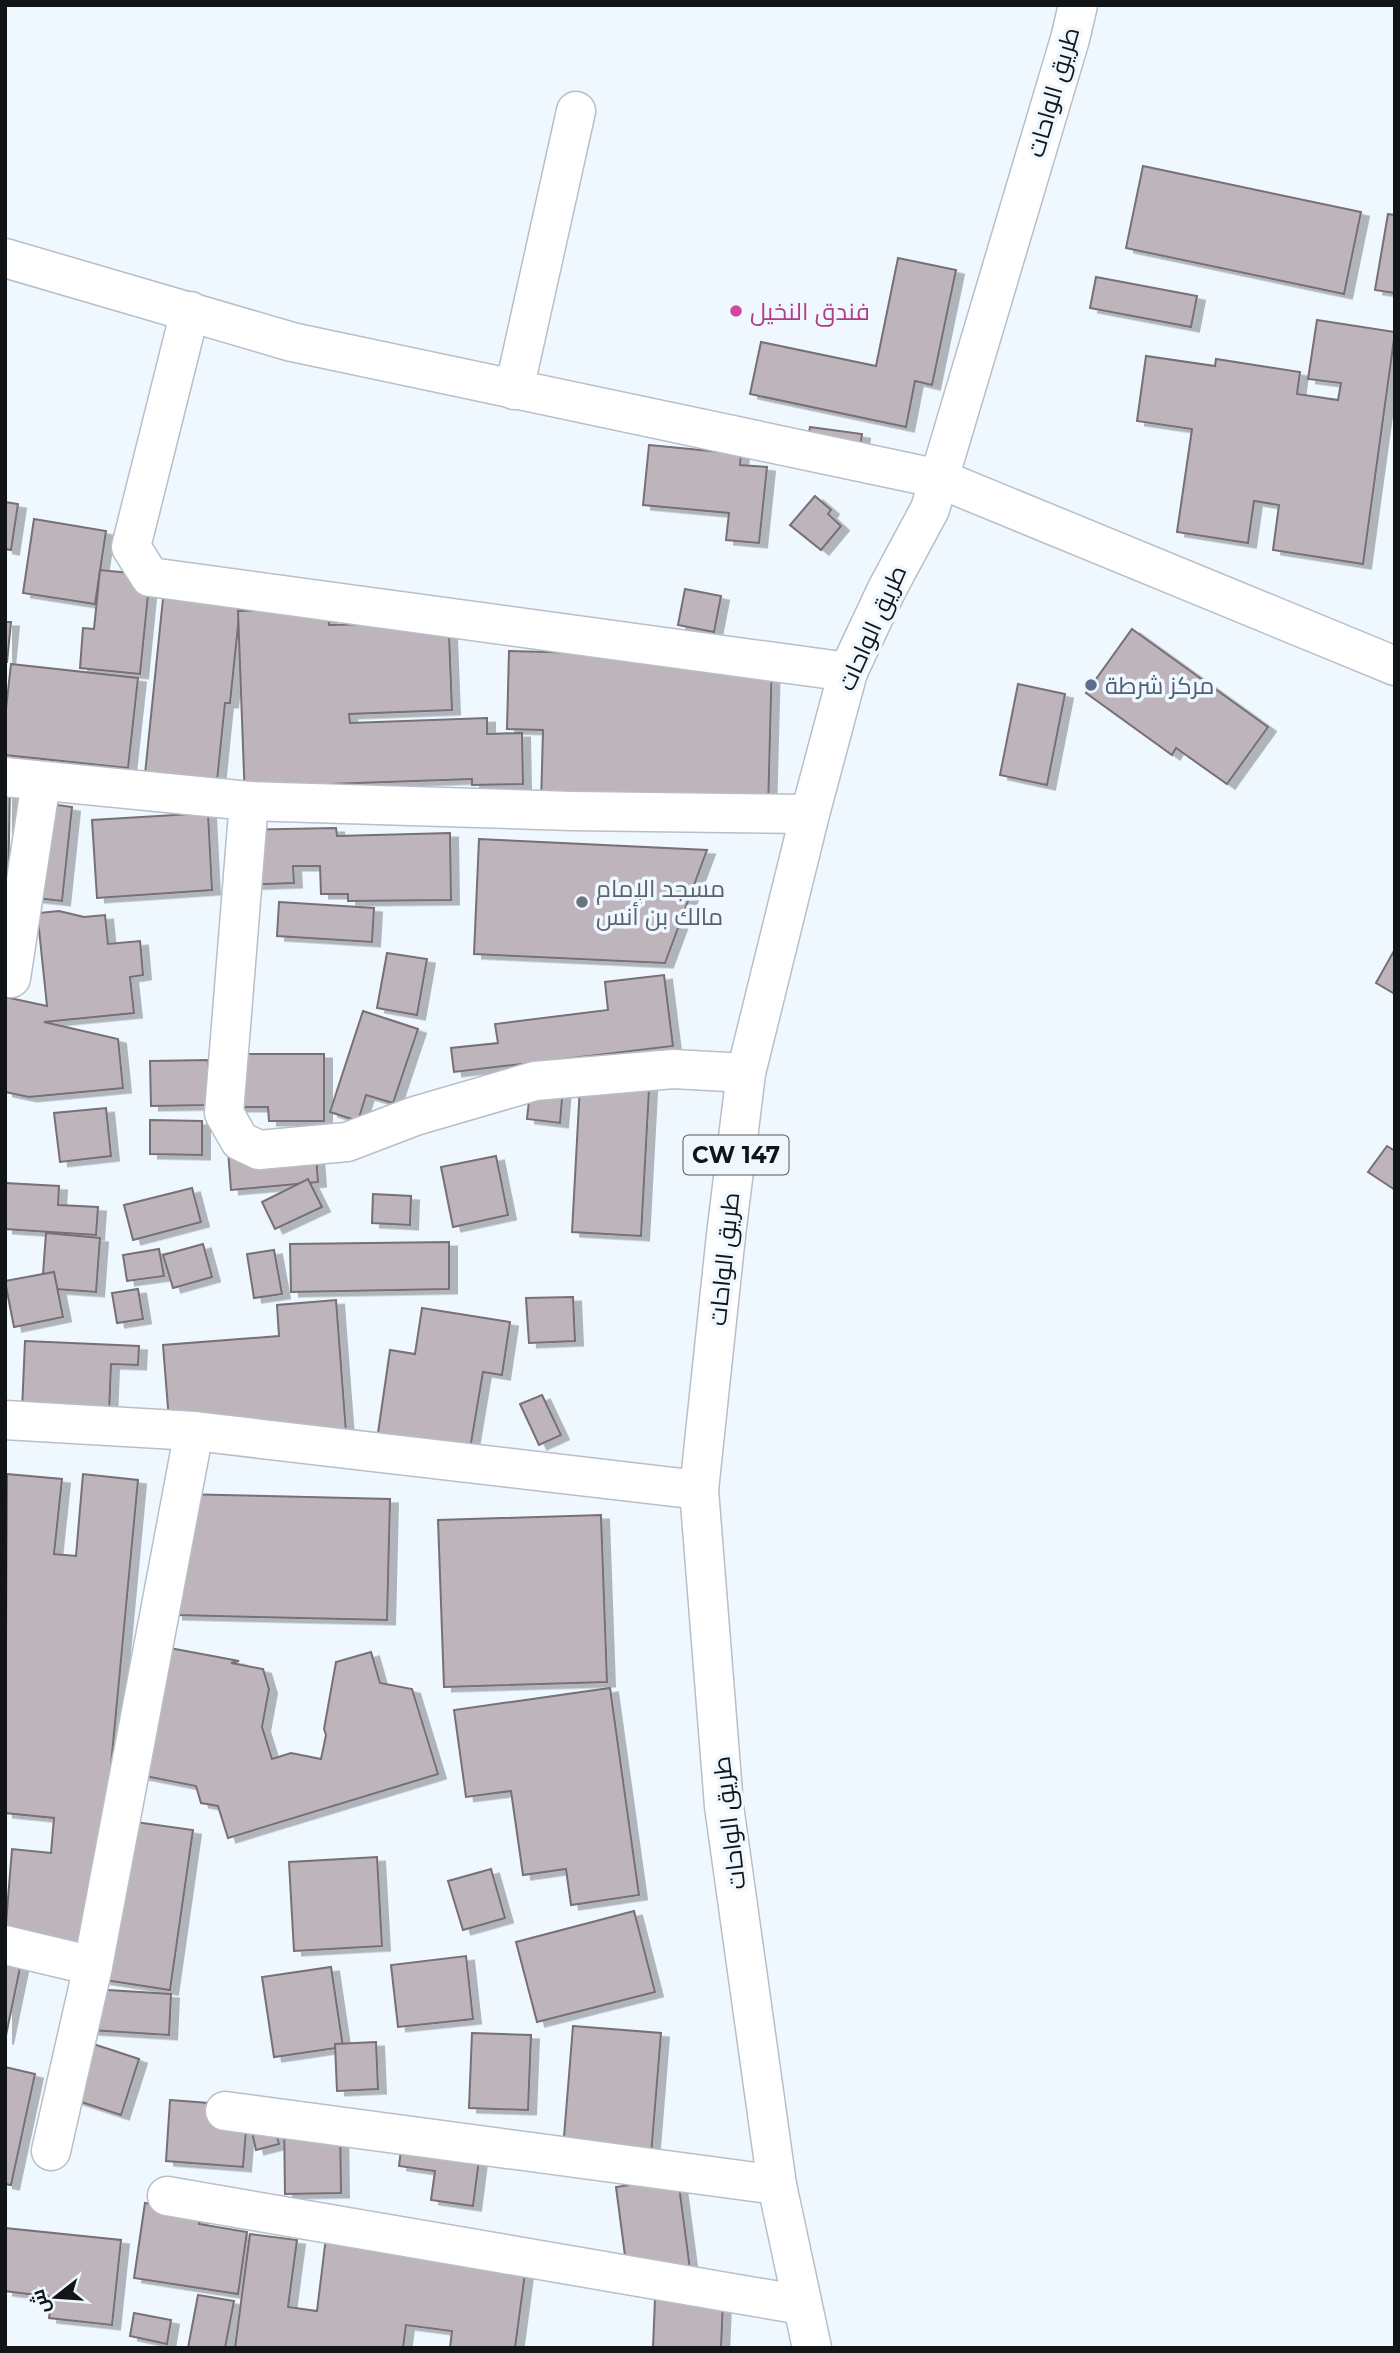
<svg xmlns="http://www.w3.org/2000/svg" width="1400" height="2353" font-family="Montserrat,Cairo,sans-serif">
<defs>
<filter id="shadow"><feDropShadow dx="8" dy="4.5" stdDeviation="0" flood-color="#0004"/></filter>
</defs>
<rect width="100%" height="100%" fill="#eff7ff"/>
<g fill="#beb4bb" stroke="#776f74" stroke-width="2" filter="url(#shadow)">
<polygon points="1143,166 1361,212 1344,294 1126,248"/>
<polygon points="1388,214 1395,215 1395,293 1375,290"/>
<polygon points="898,258 956,270 932,385 915,381 906,427 750,394 761,342 876,366"/>
<polygon points="1096,277 1197,296 1191,327 1090,308"/>
<polygon points="1317,320 1395,332 1363,564 1273,550 1279,505 1254,501 1248,543 1177,532 1192,429 1137,421 1146,356 1215,366 1216,359 1300,372 1297,394 1338,400 1341,383 1308,379"/>
<polygon points="810,427 862,434 858,462 805,454"/>
<polygon points="649,445 741,454 740,465 767,467 759,543 726,540 729,513 643,505"/>
<polygon points="815,496 831,510 828,514 841,526 821,550 790,525"/>
<polygon points="5,502 18,504 11,550 5,549"/>
<polygon points="34,519 106,531 95,604 23,593"/>
<polygon points="100,570 150,575 140,674 80,668 83,628 94,629"/>
<polygon points="165,579 242,587 230,703 225,703 216,791 144,784"/>
<polygon points="685,589 721,596 714,632 678,625"/>
<polygon points="328,608 329,625 414,623 448,609 452,710 349,714 350,723 487,718 487,734 522,733 523,784 472,785 472,779 300,785 245,801 238,611"/>
<polygon points="5,622 11,622 7,662 5,662"/>
<polygon points="1132,629 1268,727 1227,784 1176,748 1172,755 1086,693"/>
<polygon points="509,651 772,658 768,811 541,805 543,730 507,729"/>
<polygon points="11,664 138,678 128,768 5,755 5,718"/>
<polygon points="1018,684 1065,694 1047,785 1000,775"/>
<polygon points="5,781 10,781 8,892 5,892"/>
<polygon points="29,801 72,807 62,901 19,896"/>
<polygon points="208,813 212,890 97,898 92,820"/>
<polygon points="336,828 337,836 450,833 451,900 348,901 348,894 321,894 320,866 293,866 294,883 234,885 233,830"/>
<polygon points="479,839 707,850 665,963 474,954"/>
<polygon points="279,902 374,908 372,942 277,936"/>
<polygon points="59,911 84,917 105,915 108,944 140,941 143,975 130,977 134,1013 44,1022 118,1039 123,1088 29,1097 5,1092 5,997 47,1006 38,920 19,915"/>
<polygon points="1395,949 1395,994 1376,983"/>
<polygon points="387,953 427,959 417,1015 377,1008"/>
<polygon points="664,975 673,1046 454,1072 451,1048 498,1043 495,1024 608,1010 605,982"/>
<polygon points="363,1011 418,1029 393,1103 366,1095 358,1121 330,1112"/>
<polygon points="237,1054 324,1054 324,1121 269,1121 268,1107 237,1107"/>
<polygon points="208,1060 209,1105 151,1106 150,1061"/>
<polygon points="581,1067 650,1071 641,1236 572,1232"/>
<polygon points="531,1083 563,1087 560,1123 527,1119"/>
<polygon points="106,1108 111,1156 60,1162 54,1113"/>
<polygon points="150,1120 202,1121 202,1155 150,1154"/>
<polygon points="315,1142 318,1182 231,1190 228,1150"/>
<polygon points="1387,1146 1395,1151 1395,1190 1368,1172"/>
<polygon points="496,1156 508,1215 453,1227 441,1167"/>
<polygon points="308,1179 322,1207 275,1229 262,1202"/>
<polygon points="5,1183 59,1186 58,1205 98,1207 96,1235 5,1229"/>
<polygon points="192,1188 201,1222 133,1240 124,1205"/>
<polygon points="373,1194 411,1196 410,1225 372,1223"/>
<polygon points="46,1233 100,1238 96,1292 42,1288"/>
<polygon points="449,1242 449,1289 291,1292 290,1244"/>
<polygon points="203,1244 212,1277 173,1288 163,1255"/>
<polygon points="159,1249 164,1276 127,1281 123,1255"/>
<polygon points="274,1250 282,1294 254,1298 247,1254"/>
<polygon points="54,1272 63,1317 14,1327 5,1281"/>
<polygon points="138,1289 143,1319 117,1323 112,1293"/>
<polygon points="573,1297 575,1341 529,1343 526,1298"/>
<polygon points="336,1300 346,1432 171,1446 163,1345 279,1336 277,1305"/>
<polygon points="422,1308 510,1322 502,1375 483,1372 468,1461 376,1447 390,1350 415,1354"/>
<polygon points="25,1341 139,1346 138,1365 111,1364 109,1414 22,1410"/>
<polygon points="542,1395 561,1435 539,1445 520,1404"/>
<polygon points="7,1474 62,1479 54,1554 76,1556 83,1474 138,1480 94,1945 5,1936 12,1849 51,1853 54,1818 5,1813"/>
<polygon points="178,1494 390,1499 387,1620 175,1615"/>
<polygon points="601,1515 607,1682 444,1687 438,1520"/>
<polygon points="159,1646 239,1661 231,1663 263,1669 269,1689 262,1727 272,1759 291,1753 321,1759 326,1735 324,1729 336,1662 371,1652 380,1683 412,1689 438,1774 228,1838 218,1806 201,1803 196,1786 135,1774"/>
<polygon points="610,1688 639,1895 571,1905 566,1869 523,1875 511,1791 466,1797 454,1710"/>
<polygon points="121,1820 193,1830 170,1990 98,1979"/>
<polygon points="377,1857 382,1946 294,1951 289,1862"/>
<polygon points="491,1869 505,1918 463,1930 448,1881"/>
<polygon points="634,1911 655,1992 537,2022 516,1942"/>
<polygon points="466,1956 473,2019 398,2027 391,1965"/>
<polygon points="5,1960 21,1963 5,2040"/>
<polygon points="331,1967 343,2047 274,2057 262,1977"/>
<polygon points="92,1989 171,1994 169,2035 90,2030"/>
<polygon points="573,2026 661,2033 651,2156 563,2149"/>
<polygon points="472,2033 531,2035 528,2110 469,2108"/>
<polygon points="81,2040 139,2059 121,2115 63,2096"/>
<polygon points="376,2042 378,2089 337,2091 335,2044"/>
<polygon points="5,2067 35,2074 11,2185 5,2184"/>
<polygon points="170,2100 248,2106 243,2167 166,2161"/>
<polygon points="340,2116 341,2193 285,2194 284,2117"/>
<polygon points="272,2117 279,2144 256,2150 250,2123"/>
<polygon points="404,2126 482,2137 473,2206 431,2200 435,2171 399,2166"/>
<polygon points="678,2178 691,2277 629,2286 616,2187"/>
<polygon points="145,2203 201,2212 199,2224 247,2232 238,2294 134,2278"/>
<polygon points="5,2228 121,2240 112,2325 49,2318 52,2297 5,2291"/>
<polygon points="327,2229 528,2251 515,2348 450,2348 452,2331 406,2325 403,2348 235,2348 250,2234 297,2240 288,2307 317,2311"/>
<polygon points="198,2295 234,2301 225,2348 188,2348"/>
<polygon points="655,2299 723,2302 721,2348 653,2348"/>
<polygon points="134,2313 171,2320 167,2344 130,2336"/>
</g>
<g fill="none" stroke-linecap="round" stroke-linejoin="round">
<defs>
<g id="street">
<polyline points="5,258 292,342 940,479 1395,666"/>
<polyline points="190,311 131,547 150,577 848,672"/>
<polyline points="514,390 576,111"/>
<polyline points="5,777 249,801 572,811 810,814"/>
<polyline points="249,801 224,1113 240,1141 259,1150 347,1142 415,1116 535,1081 673,1069 746,1073"/>
<polyline points="11,978 41,782"/>
<polyline points="5,1420 194,1431 699,1490"/>
<polyline points="5,1945 93,1966"/>
<polyline points="225,2111 777,2185"/>
<polyline points="51,2151 93,1966 194,1431"/>
<polyline points="167,2196 802,2305"/>
</g>
<polyline id="primary" points="812,2348 777,2185 724,1806 699,1490 726,1235 746,1073 810,814 848,672 887,589 930,509 1070,39 1078,5"/>
</defs>
<use href="#street" stroke="#b8bfc7" stroke-width="41"/>
<use href="#primary" stroke="#b8bfc7" stroke-width="41"/>
<use href="#street" stroke="#fff" stroke-width="38"/>
<use href="#primary" stroke="#fff" stroke-width="38"/>
</g>
<circle fill="#d1479c" stroke="#eff7ff" stroke-width="2.5" cx="736" cy="311" r="7"/>
<circle fill="#5c6f8a" stroke="#eff7ff" stroke-width="2.5" cx="1091" cy="685" r="7"/>
<circle fill="#6b7280" stroke="#eff7ff" stroke-width="2.5" cx="582" cy="902" r="7"/>
<g text-anchor="middle" dominant-baseline="central" stroke-width="7" stroke-linejoin="round" paint-order="stroke">
<rect fill="#eff7ff" stroke="#54595d" stroke-width="2" x="683.5" y="1135.5" width="105" height="39" rx="5"/>
<g font-size="23" font-weight="bold" fill="#121518">
<text x="736" y="1155">CW 147</text>
</g>
<g font-size="24" fill="#121518" stroke="#eff7ff">
<text transform="translate(1053 92) rotate(-74)">طريق الواحات</text>
<text transform="translate(872 628) rotate(-66)">طريق الواحات</text>
<text transform="translate(724 1259) rotate(-84)">طريق الواحات</text>
<text transform="translate(729 1823) rotate(-97)">طريق الواحات</text>
</g>
<g font-size="24" fill="#b23c85" stroke="#eff7ff" text-anchor="start">
<text x="750" y="311">فندق النخيل</text>
</g>
<g font-size="24" fill="#4e5e75" stroke="#eff7ff" text-anchor="start">
<text x="1105" y="685">مركز شرطة</text>
</g>
<g font-size="24" fill="#5b616d" stroke="#eff7ff" text-anchor="start">
<text x="596" y="888">مسجد الإمام<tspan x="596" dy="28">مالك بن أنس</tspan></text>
</g>
</g>
<rect width="1400" height="2353" fill="none" stroke="#121518" stroke-width="14"/>
<g transform="translate(56 2297) rotate(253)" stroke="#eff7ff" stroke-width="5" paint-order="stroke">
<path d="M0-5L12 26L0 18L-12 26Z" fill="#121518"/>
<text y="-10" font-size="19" font-weight="bold" text-anchor="middle" fill="#121518">ش</text>
</g>
</svg>
